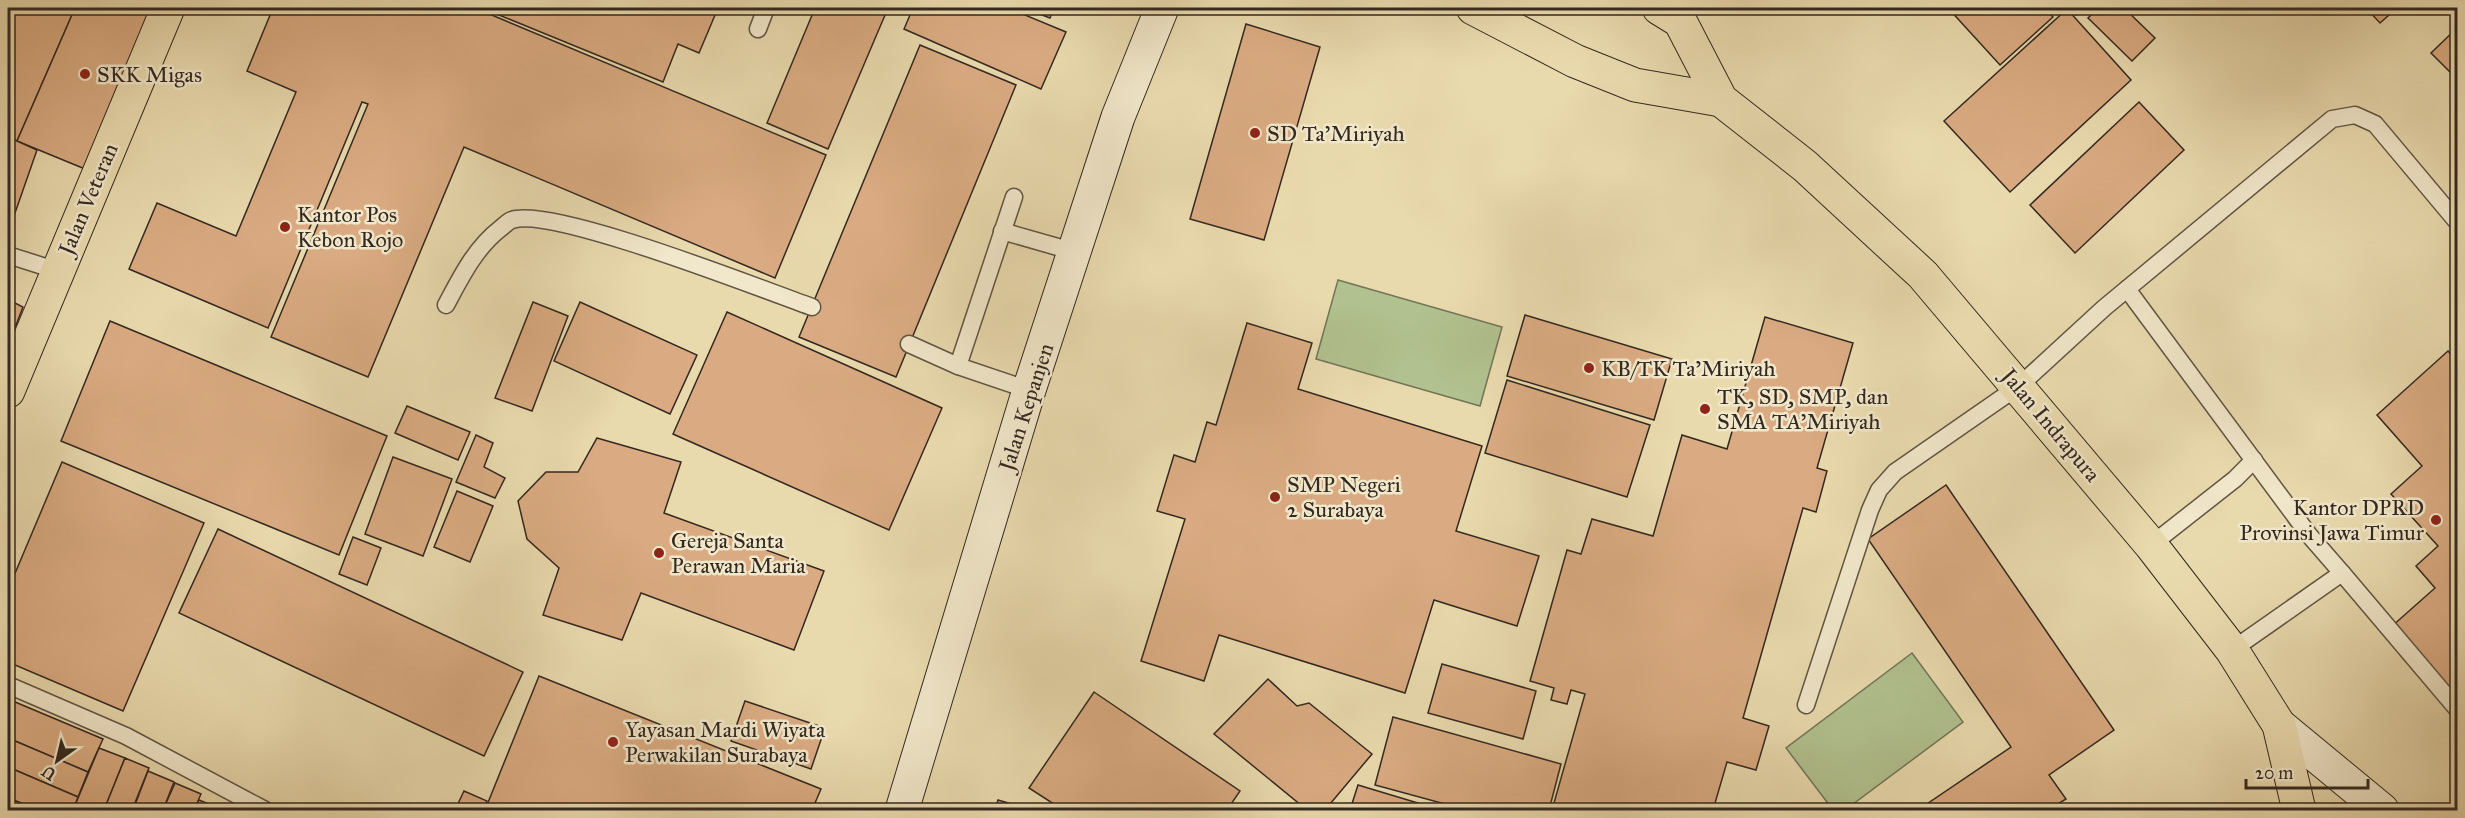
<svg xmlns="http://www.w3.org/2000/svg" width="2465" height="818" font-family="'IM FELL Great Primer',serif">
<rect width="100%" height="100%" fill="#e9daae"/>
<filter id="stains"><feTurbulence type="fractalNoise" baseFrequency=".00333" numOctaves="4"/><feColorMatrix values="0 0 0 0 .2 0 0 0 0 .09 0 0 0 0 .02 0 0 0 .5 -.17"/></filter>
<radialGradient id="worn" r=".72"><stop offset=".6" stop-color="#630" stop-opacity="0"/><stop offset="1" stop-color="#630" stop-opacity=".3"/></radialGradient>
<g fill="#b1c18f" stroke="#727558" stroke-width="1.5">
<polygon points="1338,280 1502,327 1480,406 1316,359"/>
<polygon points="1912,653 1963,722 1845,810 1833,810 1786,748"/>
</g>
<g fill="#daab82" stroke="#332920" stroke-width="1.5">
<polygon points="8,8 75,8 17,141 8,137"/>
<polygon points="75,8 151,8 85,169 17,141"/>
<polygon points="273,8 475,8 826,155 775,278 464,147 368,377 271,337 368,104 362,102 268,328 129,269 157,203 236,236 296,92 247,71"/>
<polygon points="502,8 718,8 699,53 678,44 663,82 499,15"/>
<polygon points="815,8 888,8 828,149 767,123"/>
<polygon points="913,8 1008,8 1066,32 1041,89 904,29"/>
<polygon points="1024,8 1054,8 1050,18"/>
<polygon points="1948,8 2044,8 2053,17 2000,65"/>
<polygon points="2051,8 2064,8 2057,14"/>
<polygon points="2069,8 2086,8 2076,15"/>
<polygon points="2098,8 2124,8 2155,38 2132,61 2088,18"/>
<polygon points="2366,8 2397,8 2380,23"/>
<polygon points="2067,9 2131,80 2010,192 1944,121"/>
<polygon points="1246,24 1320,47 1264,240 1190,219"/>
<polygon points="2458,27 2458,80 2431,53"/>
<polygon points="920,45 1016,85 896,377 799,337"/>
<polygon points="2139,102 2184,150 2075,253 2030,205"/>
<polygon points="8,137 37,150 15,213 8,210"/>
<polygon points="8,288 14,290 11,301 23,307 8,346"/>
<polygon points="533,302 568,316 532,411 495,398"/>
<polygon points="580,302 697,355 670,414 554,361"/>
<polygon points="727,312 942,408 889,530 673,434"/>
<polygon points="1525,315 1672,359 1654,420 1507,376"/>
<polygon points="1765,317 1853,343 1817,468 1827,471 1816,512 1803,508 1743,718 1769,726 1756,770 1727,762 1713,810 1552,810 1585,694 1571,690 1567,704 1551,700 1554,688 1530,681 1567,550 1581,554 1592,519 1653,536 1682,435 1727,449"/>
<polygon points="110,321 387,436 339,555 61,441"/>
<polygon points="1247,323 1312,343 1298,389 1482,446 1456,531 1539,556 1517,626 1434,600 1405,693 1219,635 1204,681 1141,661 1185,519 1157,511 1174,455 1195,462 1207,422 1216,425"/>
<polygon points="2448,351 2458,362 2458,702 2391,627 2435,588 2416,566 2438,546 2391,494 2422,466 2377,415"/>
<polygon points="1507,380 1650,425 1627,497 1485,453"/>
<polygon points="407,406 470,432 458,460 395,433"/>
<polygon points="476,435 493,443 484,467 505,478 495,498 456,482"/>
<polygon points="597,438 681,462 664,513 824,571 794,650 641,593 622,640 543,615 559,568 527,539 518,501 546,472 578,472"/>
<polygon points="393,457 452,479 423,556 365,534"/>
<polygon points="62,462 204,523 123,711 8,662 8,590"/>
<polygon points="1946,485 2114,730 2049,775 2066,799 2048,810 1918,810 2011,747 1868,539"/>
<polygon points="457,491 493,506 470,562 434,547"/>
<polygon points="218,529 523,672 484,756 179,613"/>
<polygon points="353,537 381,548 367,585 339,574"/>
<polygon points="1442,664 1536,691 1523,739 1428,713"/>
<polygon points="539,676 821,789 812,810 485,810"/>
<polygon points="1268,679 1297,706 1309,703 1372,754 1325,810 1307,810 1214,734"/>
<polygon points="1094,692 1240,791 1227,810 1063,810 1029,788"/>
<polygon points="8,699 103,739 88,772 8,738"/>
<polygon points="745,701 825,728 811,769 731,741"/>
<polygon points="1393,717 1561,764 1549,810 1467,810 1375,785"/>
<polygon points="8,738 88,772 78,797 8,767"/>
<polygon points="99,748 125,758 104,810 73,810"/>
<polygon points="125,758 149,768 132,810 104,810"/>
<polygon points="8,767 78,797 73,810 39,810 8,798"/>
<polygon points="148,771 174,782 163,810 133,810"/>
<polygon points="175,783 201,794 194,810 163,810"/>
<polygon points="1358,785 1441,810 1350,810"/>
<polygon points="464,791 487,801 482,810 455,810"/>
<polygon points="8,798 39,810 8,810"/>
<polygon points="199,800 223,810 194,810"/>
<polygon points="998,800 1032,810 995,810"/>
</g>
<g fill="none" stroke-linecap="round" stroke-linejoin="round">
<defs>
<g id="lane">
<polyline points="758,29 766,8"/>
<polyline points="1002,231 1075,252"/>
<polyline points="8,255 58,271"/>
<polyline points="2127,289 2309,535 2342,573 2232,650"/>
<path d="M446,305c15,-28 29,-57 55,-77 3,-2 7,-7 11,-8 40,-14 249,69 300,87"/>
<polyline points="909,344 958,366 1029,390"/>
<polyline points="958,366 1014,197"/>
<polyline points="2151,545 2235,479 2254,460"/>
<polyline points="2342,573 2458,710"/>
<polyline points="8,685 126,736 265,810"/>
<polyline points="1806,705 1870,510 1879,490 1895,472 2019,386 2104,308 2332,119 2355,115 2375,124 2458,223"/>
</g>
<g id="secondary">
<polyline points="2279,725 2382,810"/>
<polyline points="902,810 1029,390 1118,117 1162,8"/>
</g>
<g id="primary">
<polyline points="1473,8 1575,61 1635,85 1721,100"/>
<polyline points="1659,8 1680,21 1721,100 1805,166 1923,275 2151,545 2232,650 2279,725 2299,810"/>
<polyline points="8,391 168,8"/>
</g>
</defs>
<use href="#lane" stroke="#605544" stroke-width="19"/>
<use href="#secondary" stroke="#332920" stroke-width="35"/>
<use href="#primary" stroke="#332920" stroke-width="35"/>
<use href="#lane" stroke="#f1e7ca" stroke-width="16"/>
<use href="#secondary" stroke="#f1e7ca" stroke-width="33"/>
<use href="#primary" stroke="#e9daae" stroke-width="33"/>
</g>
<g fill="#8f2418" stroke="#f1e7ca" stroke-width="2">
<circle cx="85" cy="74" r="6"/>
<circle cx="1255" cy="133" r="6"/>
<circle cx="285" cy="227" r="6"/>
<circle cx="1589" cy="368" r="6"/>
<circle cx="1705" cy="409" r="6"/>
<circle cx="1275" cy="497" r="6"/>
<circle cx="2436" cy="520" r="6"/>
<circle cx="659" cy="553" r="6"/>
<circle cx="613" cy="742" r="6"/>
</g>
<g text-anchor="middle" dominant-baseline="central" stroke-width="5" stroke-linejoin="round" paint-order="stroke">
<g font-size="22" fill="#332920" stroke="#f1e7ca" text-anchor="start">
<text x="97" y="74">SKK Migas</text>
<text x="1267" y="133">SD Ta'Miriyah</text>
<text x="297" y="214">Kantor Pos<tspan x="297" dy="25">Kebon Rojo</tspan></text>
<text x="1601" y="368">KB/TK Ta'Miriyah</text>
<text x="1717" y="396">TK, SD, SMP, dan<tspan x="1717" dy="25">SMA TA'Miriyah</tspan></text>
<text x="1287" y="484">SMP Negeri<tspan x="1287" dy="25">2 Surabaya</tspan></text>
<text x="2424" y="507" text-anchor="end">Kantor DPRD<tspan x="2424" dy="25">Provinsi Jawa Timur</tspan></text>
<text x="671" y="540">Gereja Santa<tspan x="671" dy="25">Perawan Maria</tspan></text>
<text x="625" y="729">Yayasan Mardi Wiyata<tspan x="625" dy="25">Perwakilan Surabaya</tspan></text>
</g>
<g font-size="22" fill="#332920" stroke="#f1e7ca">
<text transform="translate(88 199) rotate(-67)">Jalan Veteran</text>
<text transform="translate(1026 407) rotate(-72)">Jalan Kepanjen</text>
<text transform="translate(2051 425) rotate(50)">Jalan Indrapura</text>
</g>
</g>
<rect width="2465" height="818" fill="none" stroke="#e9daae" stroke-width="30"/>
<rect x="9" y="9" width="2447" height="800" fill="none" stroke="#332920" stroke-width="3"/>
<rect x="15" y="15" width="2435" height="788" fill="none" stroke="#332920" stroke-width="1.5"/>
<g transform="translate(57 761) rotate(214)" stroke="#f1e7ca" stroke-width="4.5" paint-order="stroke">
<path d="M0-4.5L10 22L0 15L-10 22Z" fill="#332920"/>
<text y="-9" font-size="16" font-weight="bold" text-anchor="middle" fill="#332920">U</text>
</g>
<path d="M2246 779v9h122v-9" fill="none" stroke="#332920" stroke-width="3"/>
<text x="2255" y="779" font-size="18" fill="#332920" stroke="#f1e7ca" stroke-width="4.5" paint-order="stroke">20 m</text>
<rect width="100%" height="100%" filter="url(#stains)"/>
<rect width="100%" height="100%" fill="url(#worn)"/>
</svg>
